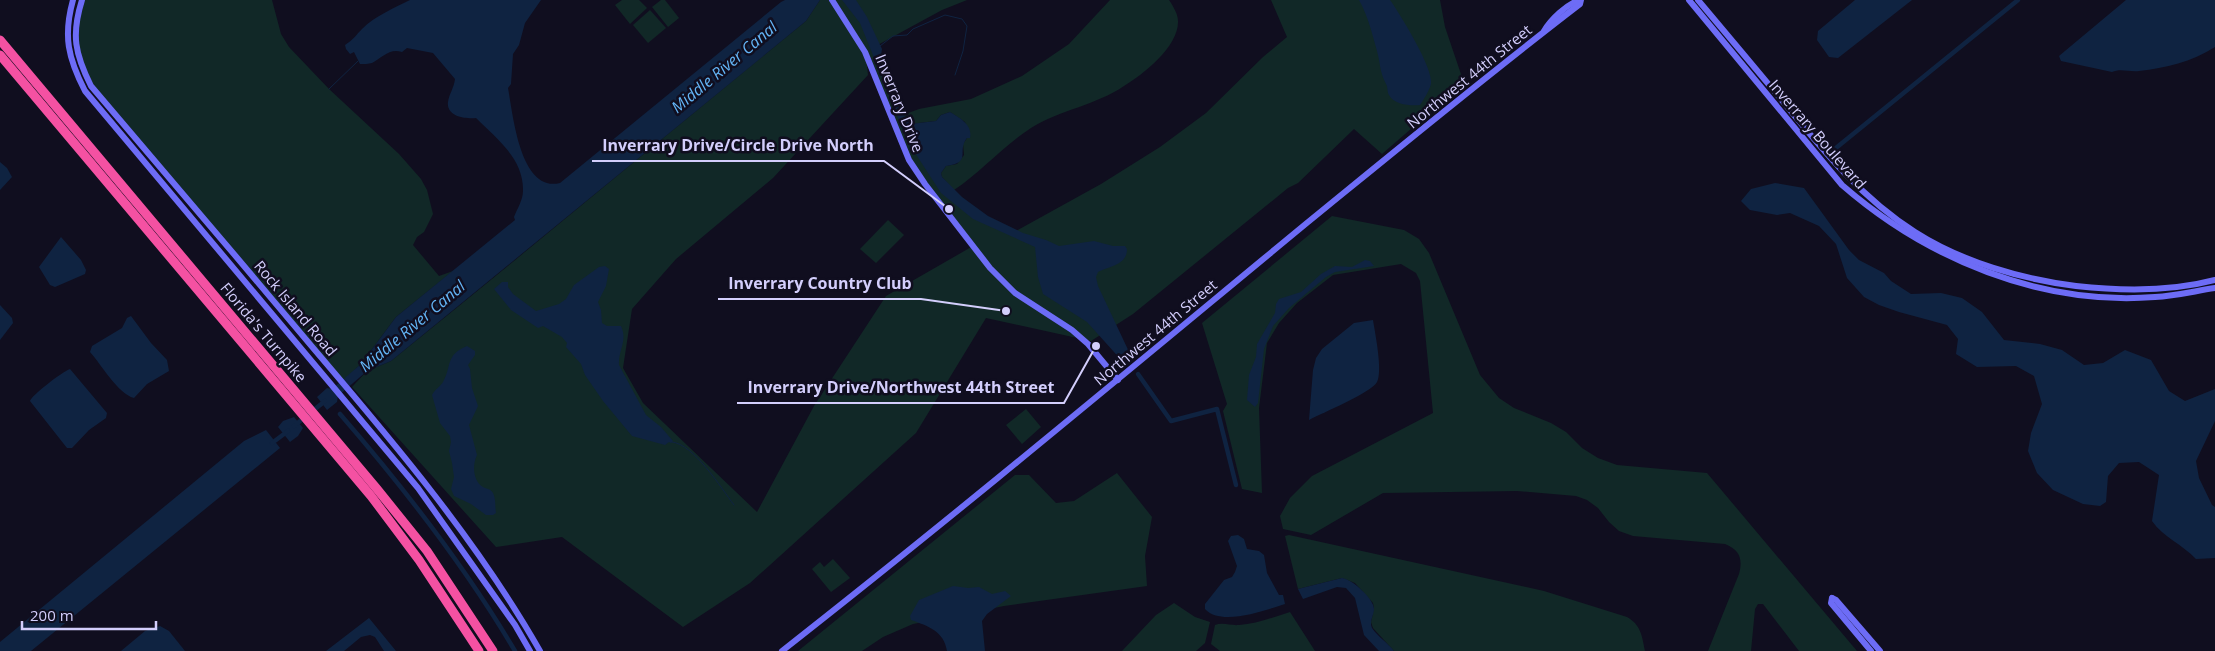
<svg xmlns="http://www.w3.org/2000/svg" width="2215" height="651" font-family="'Open Sans',sans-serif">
<rect width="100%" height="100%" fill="#100e1f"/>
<g fill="#112827" fill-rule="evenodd">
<polygon points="85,0 272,0 281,34 289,47 329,89 399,154 421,179 427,190 433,214 424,232 417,237 413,245 439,276 453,271 396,317 361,364 345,379 343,380 94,86 78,53 78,24"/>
<polygon points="622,0 639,0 647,8 630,24 615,5"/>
<polygon points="661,0 665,0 679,18 668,27 652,7"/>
<path d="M820,0h147l-25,10 -68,37 14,41 36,78 52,50 38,16 87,-48 59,-37 46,-34 57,-56 24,-20 -16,-37h169l5,27 19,56 -82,71 -28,-25 -56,54 -10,5 -155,126 -42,27 -105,-23 -70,115 -166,150 -67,44 -121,-90 -66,10 -144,-160 15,-16 24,-10c139,-112 276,-227 415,-340zM866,57l43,103 64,86 -87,50 -72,110 -57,106 -114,-109 -20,-35 9,-59 44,-50 97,-81 95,-103z"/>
<path d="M1110,0h59c4,6 9,14 9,21 1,25 -34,53 -54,65 -28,19 -64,24 -93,42 -28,18 -50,44 -77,62l-12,-13 -1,-4 5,-7 11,-2 7,-9 -1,-11 4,-6h2l-4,-16 -15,-10 -9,3 -5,6 -26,3 -7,-9 16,-6 52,-10 51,-23 47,-32z"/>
<polygon points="650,10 666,28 648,43 633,25"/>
<path d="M1332,216l72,14 15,9 10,14 51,122 19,23 15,10 37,15 15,9 16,16 16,10 19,7 90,8 150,178h-58l-36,-47h-5l-3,5 -4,42h-43l31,-77c4,-15 1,-24 -14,-30l-92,-8 -14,-5 -10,-9 -11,-14 -11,-8 -11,-4 -59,-5 -134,2 -72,42 -28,-6 -3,-13 10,-18 22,-22 121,-63 -13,-132 -4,-8 -15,-9 -68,11 -36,28 -18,20 -12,20 -8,65 3,85 -20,-4 -19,-78 4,-7 -25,-81z"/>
<polygon points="888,220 904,235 876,263 860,249"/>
<polygon points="1026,409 1041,427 1022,444 1006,425"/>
<polygon points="1117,473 1152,517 1145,556 1147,586 1004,606 913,624 883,637 862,651 798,651 1015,475 1029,475 1056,503 1074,501"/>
<path d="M1289,535l255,56 83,26c14,8 15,19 18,34h-251l-21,-23 -2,-6 3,-14 -1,-5 -18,-20 -13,-5 -44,11 -13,-53z"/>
<polygon points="833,559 850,578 831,592 812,569 820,562 824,567"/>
<polygon points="1174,603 1195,617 1210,622 1205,643 1196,651 1122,651 1156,615"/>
<path d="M1290,612l25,39h-95l-9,-7 4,-19c8,-3 16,1 24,0 17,-1 35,-8 51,-13z"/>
</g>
<g fill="#0f2341">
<path d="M410,0h131l-16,23 -6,22 -6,9 -2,30 -3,4c5,26 12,105 52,95l221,-181 4,-2h35l-14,21 -415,340 -24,10 -29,25 -1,6 -10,8 -10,-13 10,-9 5,1 29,-25 35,-47 119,-97 -1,-3c3,-8 9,-17 9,-26 1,-32 -26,-52 -47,-73 -9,1 -30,-1 -28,-16 1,-8 6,-14 7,-23l-22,-26 -26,-5 -5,4c-13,-4 -20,6 -30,11 -3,1 -9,1 -12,1l-6,-12 -4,2 -4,-5 -1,-4c8,-5 11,-10 17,-16 13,-13 32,-21 48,-29z"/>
<path d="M842,0h14l11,17 15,32 -2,13 6,14 6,4 7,13 -3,9 14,22 26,-3 5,-6 9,-3c10,6 23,13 20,26h-3c-11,14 6,24 -21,28l-5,7 1,4 20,20 26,19 35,17 23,7 13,6 35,-5 19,5h12l2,3c0,16 -17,17 -29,23l-2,5 2,9 33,70 -8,6 -36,-40 -44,-28 -5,-17 -3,-30 -62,-28 -32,-26 -33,-51 -48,-119z"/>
<path d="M1359,0h31c10,14 44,69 41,84 -2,7 -7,15 -11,21 -9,1 -26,0 -31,-10 -2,-3 -1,-8 -3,-11 -7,-15 -5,-18 -9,-33 -5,-18 -9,-35 -18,-51z"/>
<polygon points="1855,0 1912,0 1838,58 1829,57 1817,40 1818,31"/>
<path d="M2126,0h89v47c-24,15 -49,21 -76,24 -10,1 -19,-3 -27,1l-51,-11 -2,-5z"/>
<polygon points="0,162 7,168 12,177 0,190"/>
<path d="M1775,183l29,5 45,62 10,10 25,13 7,8 20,13 30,-1 21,5 20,14 22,28 36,4 22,6 22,15 19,-2 22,-13 26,10 18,31 16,10 30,-12v32l-19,40 3,17 13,27 3,2v51l-19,1c-14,-15 -32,-21 -44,-38l7,-46 -20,-13 -20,1 -11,13 -2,26 -6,4 -17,-2 -30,-14 -16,-17 -9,-22 3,-18 11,-29 -8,-28 -18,-10 -39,1 -21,-13 2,-15 -11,-14 -48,-13 -20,-7 -15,-8 -17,-19 -11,-34 -17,-18 -29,-13 -13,2 -27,-5 -9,-9 10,-12z"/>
<polygon points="61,237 81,260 86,270 85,274 55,287 50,285 39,267"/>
<polygon points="1365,260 1370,261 1374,266 1335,272 1326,277 1289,308 1273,326 1264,349 1258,403 1255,407 1247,400 1249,375 1256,357 1257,344 1275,313 1276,304 1279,299 1301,292 1321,274 1335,266 1352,267"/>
<path d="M605,266l4,3 -3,17 -8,16 3,8 1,13 5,3h14c7,15 -3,24 -2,39l27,50 15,12 12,14 -2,2 -2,-1 -4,3 -33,-9 -29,-35 -18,-26 -4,-11 -15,-17 1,-4 -5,-6 -19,-11 -5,2 -27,-18 -17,-21 8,-7h6v5l5,7 23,17 23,-7 7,-5 8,-14 25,-18z"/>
<polygon points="0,305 12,318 13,323 0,340"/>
<path d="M131,316l20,27 16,17 2,11 -22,13 -13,14c-16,-4 -33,-34 -44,-46l2,-6 30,-18 5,-10z"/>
<path d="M1373,320c2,13 10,51 4,62 -6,11 -55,31 -68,38l4,-50 3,-12 6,-9 32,-26z"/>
<path d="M467,346l8,5v4l-7,10 2,4 2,19 6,18 -9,19 8,30c-5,10 -4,26 6,32 4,2 8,2 10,6 3,6 2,14 3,20l-3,2h-7l-15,-11 -17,-8 -3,-7 3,-12 -2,-14 -3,-12 2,-9 -1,-6 -10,-13 -8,-28c3,-6 8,-8 11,-13 9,-16 2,-27 24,-36z"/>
<path d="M70,369l37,44 -1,5 -17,12 -17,18h-5l-37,-47c2,-6 32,-29 40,-32z"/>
<polygon points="294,417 303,428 298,436 290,442 278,427 283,421"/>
<polygon points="266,430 280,448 31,651 0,651 0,642 244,441"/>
<path d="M1238,535l6,4 3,10 12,2 5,4 3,18 12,22h4l2,9c-19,6 -64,23 -80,5v-5l19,-24 8,-3 3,-5 2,-6 -9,-25 3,-5z"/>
<path d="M1342,578c10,1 32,21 32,31 0,6 -5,12 -2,19 5,8 16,15 22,23h-15l-15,-16 -9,-37 -9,-10 -9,-1 -34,12 -5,-10z"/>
<path d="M953,586l15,2 11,-1 13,7 13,-3 6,5 -24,18 -5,7 3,30h-38c-3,-20 -19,-25 -36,-31l-1,-4 9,-16z"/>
<polygon points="369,618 396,651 384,651 375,637 370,635 361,637 344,651 326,651"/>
<polygon points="160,626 169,631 185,651 121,651 145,631"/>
</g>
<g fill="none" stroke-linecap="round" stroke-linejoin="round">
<g stroke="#0f2341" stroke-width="1">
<polyline points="880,46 893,36 907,35 913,29 945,15 962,19 967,26 963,51 955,75"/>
<polyline points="329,89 358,61"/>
<path d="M672,442c22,2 49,46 62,63"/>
</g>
<g stroke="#0f2341" stroke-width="4.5">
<polyline points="1831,152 2018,0"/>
<polyline points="1138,374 1171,421 1217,409 1236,485"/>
<path d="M340,414c65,75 125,152 175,237"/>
<polyline points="294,426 325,401"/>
<polyline points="272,443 288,431"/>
</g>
<g stroke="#6d6cf6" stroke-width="6">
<path d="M73,0c-10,36 -5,58 12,91l333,397 97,137 15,26"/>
<path d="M82,0c-11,35 -7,54 9,86 75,88 149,175 223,263 81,95 164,193 226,302"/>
<polyline points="832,0 865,52 909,160 925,184 990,268 1015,293 1072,330 1088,344 1118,380"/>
<path d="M1689,0l153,185c85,74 199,121 313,112 20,-1 40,-6 60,-9"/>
<path d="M1698,0c28,33 55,66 83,99 40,49 80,99 134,133 47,30 106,47 161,54 45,5 94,6 139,-6"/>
<path d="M1544,31c7,-12 23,-27 36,-31"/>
<polyline points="1832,598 1836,600 1880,651"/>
<polyline points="1832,598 1831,603 1871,651"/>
<path d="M782,651c176,-138 348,-282 520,-424 92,-75 184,-151 278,-223l1,-4"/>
</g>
<g stroke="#f451a2" stroke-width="9">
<polyline points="0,40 377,489 427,551 493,651"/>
<polyline points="0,55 371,496 419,560 479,651"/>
</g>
</g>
<g text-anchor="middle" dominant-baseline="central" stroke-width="5" stroke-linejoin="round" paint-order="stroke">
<g font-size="15" fill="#d3cefc" stroke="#100e1f">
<text transform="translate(1469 76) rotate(-39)">Northwest 44th Street</text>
<text transform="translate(900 103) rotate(68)">Inverrary Drive</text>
<text transform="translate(1818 134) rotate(49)">Inverrary Boulevard</text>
<text transform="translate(296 308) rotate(50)">Rock Island Road</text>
<text transform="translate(264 332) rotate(50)">Florida's Turnpike</text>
<text transform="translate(1155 332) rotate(-40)">Northwest 44th Street</text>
</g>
<g font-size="16" font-style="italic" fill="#63b4f5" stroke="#100e1f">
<text transform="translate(724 67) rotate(-40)">Middle River Canal</text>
<text transform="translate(412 326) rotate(-40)">Middle River Canal</text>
</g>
</g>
<path fill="none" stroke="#d3cefc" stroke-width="2" d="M949 209L884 161H592M1006 311L921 299H718M1096 346L1064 403H737"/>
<g fill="#d3cefc" stroke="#100e1f" stroke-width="2">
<circle cx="949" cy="209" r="5"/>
<circle cx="1006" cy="311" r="5"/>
<circle cx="1096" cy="346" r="5"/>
</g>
<g font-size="16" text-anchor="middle" font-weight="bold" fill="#d3cefc" stroke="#100e1f" stroke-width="5" stroke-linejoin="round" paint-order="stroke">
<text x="738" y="151">Inverrary Drive/Circle Drive North</text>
<text x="820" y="289">Inverrary Country Club</text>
<text x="901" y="393">Inverrary Drive/Northwest 44th Street</text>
</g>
<path d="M22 621v8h134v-8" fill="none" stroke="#d3cefc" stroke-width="2.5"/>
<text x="30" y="621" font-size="15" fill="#d3cefc" stroke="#100e1f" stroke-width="4" paint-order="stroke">200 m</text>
</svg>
